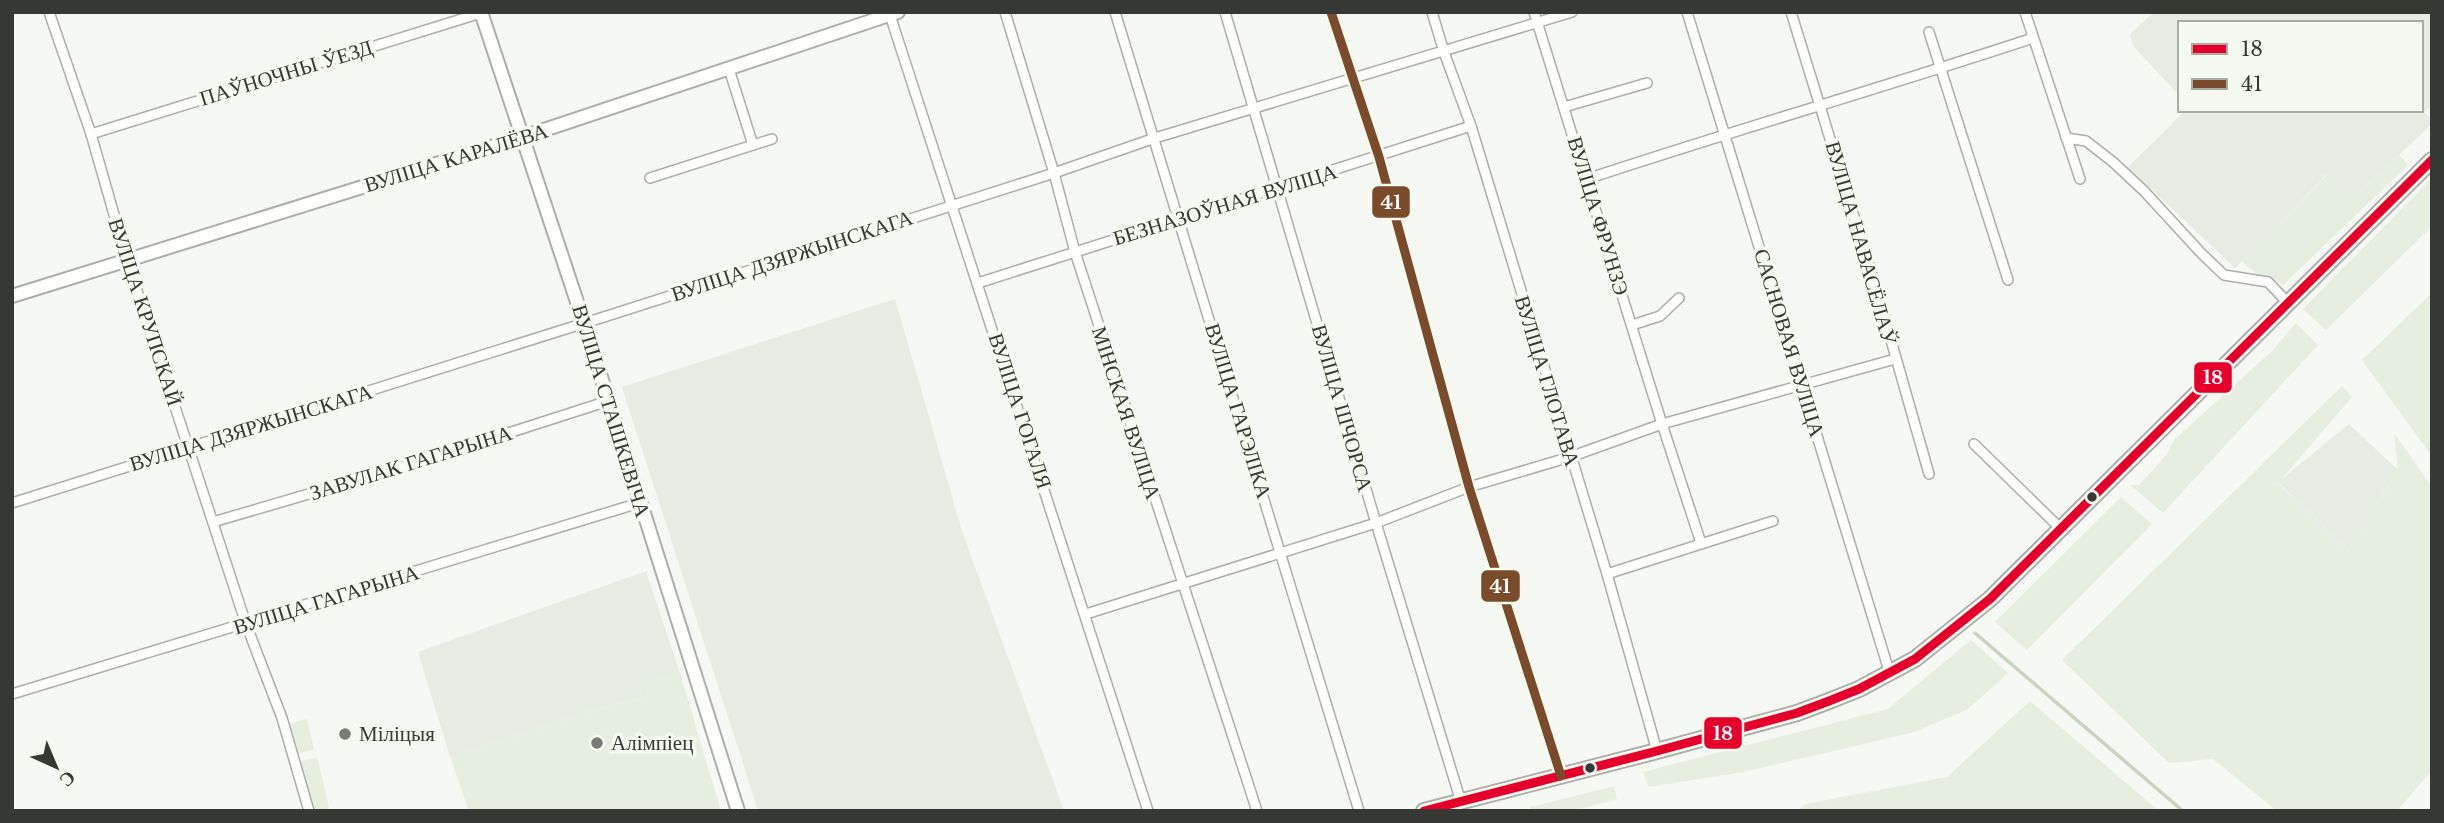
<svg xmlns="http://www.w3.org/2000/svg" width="2444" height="823" font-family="'Libre Baskerville',serif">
<rect width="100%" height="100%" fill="#f5f8f3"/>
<g fill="#e7ece2">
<polygon points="2154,12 2432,12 2432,105 2424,112 2432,120 2432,124 2352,199 2327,174 2235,268 2128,167 2186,110 2421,110 2421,23 2180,23 2180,96 2133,46 2130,34"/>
<polygon points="895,299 962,531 1064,811 758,811 746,773 622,387"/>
<polygon points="2349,424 2398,470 2348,550 2278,482"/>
<polygon points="646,571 680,673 645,682 648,696 590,711 450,757 418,652"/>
</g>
<g fill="#e6eee0">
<polygon points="2399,155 2408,165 2283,285 2268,276 2260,276 2241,261 2328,174 2352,199"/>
<polygon points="2432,178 2432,226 2326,330 2303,309"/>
<polygon points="2432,293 2432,456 2362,360"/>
<polygon points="2296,323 2318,345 2163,513 2130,485 2139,485 2168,453 2174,440 2272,351"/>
<polygon points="2342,386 2352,397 2278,483 2348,550 2398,470 2394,433 2432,487 2432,770 2397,811 2277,811 2213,759 2169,763 2062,660"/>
<polygon points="2121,497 2152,524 2027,650 1995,622"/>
<polygon points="1971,640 2008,673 1968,709 1915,732 1743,772 1649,787 1643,772 1888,709"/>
<polygon points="680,673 721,811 457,811 468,809 450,757 590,711 648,696 644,682"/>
<polygon points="2030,701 2159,811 1798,811 1805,804 1947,777"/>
<polygon points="307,719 314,749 297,754 289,724"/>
<polygon points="317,757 329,807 326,811 313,811 300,762"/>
<polygon points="1614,786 1617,799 1572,811 1532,811 1530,807"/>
</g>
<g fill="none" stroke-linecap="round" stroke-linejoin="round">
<polyline stroke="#c8d4be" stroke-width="3.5" points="1975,633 2183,811"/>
<defs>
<g id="street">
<polyline points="49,12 91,134 127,260 246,624 282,718 309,811"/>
<polyline points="889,12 1148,811"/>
<polyline points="1005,12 1054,173 1075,252 1257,811"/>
<polyline points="1115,12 1359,811"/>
<polyline points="1225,12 1376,523 1461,802"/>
<polyline points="1331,12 1379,157 1469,487 1561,776"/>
<polyline points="1432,12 1444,52 1471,126 1607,574 1657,751"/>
<polyline points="1534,12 1662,424 1701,543"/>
<polyline points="1687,12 1890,674"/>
<polyline points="1791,12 1879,298 1929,474"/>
<polyline points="2025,12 2080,179"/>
<polyline points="1929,32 2008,280"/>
<polyline points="729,69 753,145"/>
<polyline points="1564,107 1647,83"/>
<polyline points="91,134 481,13"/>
<polyline points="2066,138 2086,141 2113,162 2144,191 2202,254 2224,275 2268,282 2289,304"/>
<polyline points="650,178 772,139"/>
<path d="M1587,179c148,-49 298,-92 446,-141"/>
<polyline points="978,283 1471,126"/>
<polyline points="1632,325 1660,316 1679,298"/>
<polyline points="1974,444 2061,529"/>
<polyline points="12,503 607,316 1054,173 1155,138 1572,12"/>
<polyline points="213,522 418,462 608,401"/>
<polyline points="1607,574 1773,521"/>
<polyline points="1086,614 1376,523 1469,487 1570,457 1662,424 1895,359"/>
<polyline points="12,694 639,503"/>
</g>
<g id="secondary">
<polyline points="481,12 584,323 738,811"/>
<polyline points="12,296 523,137 898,12"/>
</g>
<polyline id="primary" points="1424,811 1657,751 1797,713 1829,701 1859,689 1915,659 1990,599 2432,160"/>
</defs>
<use href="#street" stroke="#acaeaa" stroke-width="12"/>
<use href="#secondary" stroke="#acaeaa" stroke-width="16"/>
<use href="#primary" stroke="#acaeaa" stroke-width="18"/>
<use href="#street" stroke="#fefefd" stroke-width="9"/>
<use href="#secondary" stroke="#fefefd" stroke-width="12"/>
<use href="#primary" stroke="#fefefd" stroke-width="14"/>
<defs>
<polyline id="bus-1" points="1424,811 1657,751 1797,713 1829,701 1859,689 1915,659 1990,599 2432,160"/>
<polyline id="bus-2" points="1331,12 1379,157 1469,487 1561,776"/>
</defs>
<use href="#bus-1" stroke="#f5faf1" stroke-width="14"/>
<use href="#bus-2" stroke="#f5faf1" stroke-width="14"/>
<use href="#bus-1" stroke="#e4002b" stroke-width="9"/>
<use href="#bus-2" stroke="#7a4b2a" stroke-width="9"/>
</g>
<g fill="#363834" stroke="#f5faf1" stroke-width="2.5">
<circle cx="2092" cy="497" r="6"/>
<circle cx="1590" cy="768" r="6"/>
</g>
<g fill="#797b77" stroke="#f5faf1" stroke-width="2.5">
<circle cx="345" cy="734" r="7"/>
<circle cx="597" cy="743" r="7"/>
</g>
<g text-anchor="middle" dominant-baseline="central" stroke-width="7" stroke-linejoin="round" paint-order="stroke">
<g font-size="21" fill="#363834" stroke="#f5faf1">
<text transform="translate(286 73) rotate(-17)">ПАЎНОЧНЫ ЎЕЗД</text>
<text transform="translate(456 158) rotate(-17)">ВУЛІЦА КАРАЛЁВА</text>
<text transform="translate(1225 205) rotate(-17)">БЕЗНАЗОЎНАЯ ВУЛІЦА</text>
<text transform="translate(1598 216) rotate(73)">ВУЛІЦА ФРУНЗЭ</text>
<text transform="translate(1861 243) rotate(74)">ВУЛІЦА НАВАСЁЛАЎ</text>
<text transform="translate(792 256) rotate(-18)">ВУЛІЦА ДЗЯРЖЫНСКАГА</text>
<text transform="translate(145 312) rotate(72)">ВУЛІЦА КРУПСКАЙ</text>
<text transform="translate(1789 343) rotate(73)">САСНОВАЯ ВУЛІЦА</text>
<text transform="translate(1547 381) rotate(73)">ВУЛІЦА ГЛОТАВА</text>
<text transform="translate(1342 408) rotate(74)">ВУЛІЦА ШЧОРСА</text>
<text transform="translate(611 411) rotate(73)">ВУЛІЦА СТАШКЕВІЧА</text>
<text transform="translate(1020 411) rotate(72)">ВУЛІЦА ГОГАЛЯ</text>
<text transform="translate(1238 411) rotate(73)">ВУЛІЦА ГАРЭЛІКА</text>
<text transform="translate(1126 413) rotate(72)">МІНСКАЯ ВУЛІЦА</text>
<text transform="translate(251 428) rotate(-17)">ВУЛІЦА ДЗЯРЖЫНСКАГА</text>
<text transform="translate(411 463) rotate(-17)">ЗАВУЛАК ГАГАРЫНА</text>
<text transform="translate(326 600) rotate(-17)">ВУЛІЦА ГАГАРЫНА</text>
</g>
<g font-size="21" fill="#363834" stroke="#f5faf1" text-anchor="start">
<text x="359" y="734">Міліцыя</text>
<text x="611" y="743">Алімпіец</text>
</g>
</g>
<g stroke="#f5faf1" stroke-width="2.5">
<rect x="1371" y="185" width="40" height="34" rx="7" fill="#7a4b2a"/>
<rect x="2193" y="361" width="40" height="33" rx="7" fill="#e4002b"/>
<rect x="1480" y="569" width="41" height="34" rx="7" fill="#7a4b2a"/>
<rect x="1703" y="716" width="40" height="34" rx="7" fill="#e4002b"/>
</g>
<g font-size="19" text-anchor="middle" font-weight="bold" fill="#fff">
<text x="1391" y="209">41</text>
<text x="2213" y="384">18</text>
<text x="1500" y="593">41</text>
<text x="1723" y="740">18</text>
</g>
<rect width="2444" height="823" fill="none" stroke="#363834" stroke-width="28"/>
<rect x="2178" y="21" width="245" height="91" fill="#f5faf1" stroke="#a9aca5" stroke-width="2"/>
<rect x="2192" y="44" width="35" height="10" fill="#e4002b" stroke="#a9aca5" stroke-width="2"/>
<text x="2241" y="56" font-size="21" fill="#363834">18</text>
<rect x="2192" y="79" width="35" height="10" fill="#7a4b2a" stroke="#a9aca5" stroke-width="2"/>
<text x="2241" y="91" font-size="21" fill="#363834">41</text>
<g transform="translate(56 767) rotate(136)" stroke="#f5faf1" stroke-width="5" paint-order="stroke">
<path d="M0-5L12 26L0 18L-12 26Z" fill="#363834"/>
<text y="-10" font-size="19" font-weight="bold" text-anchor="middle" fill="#363834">С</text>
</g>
</svg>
